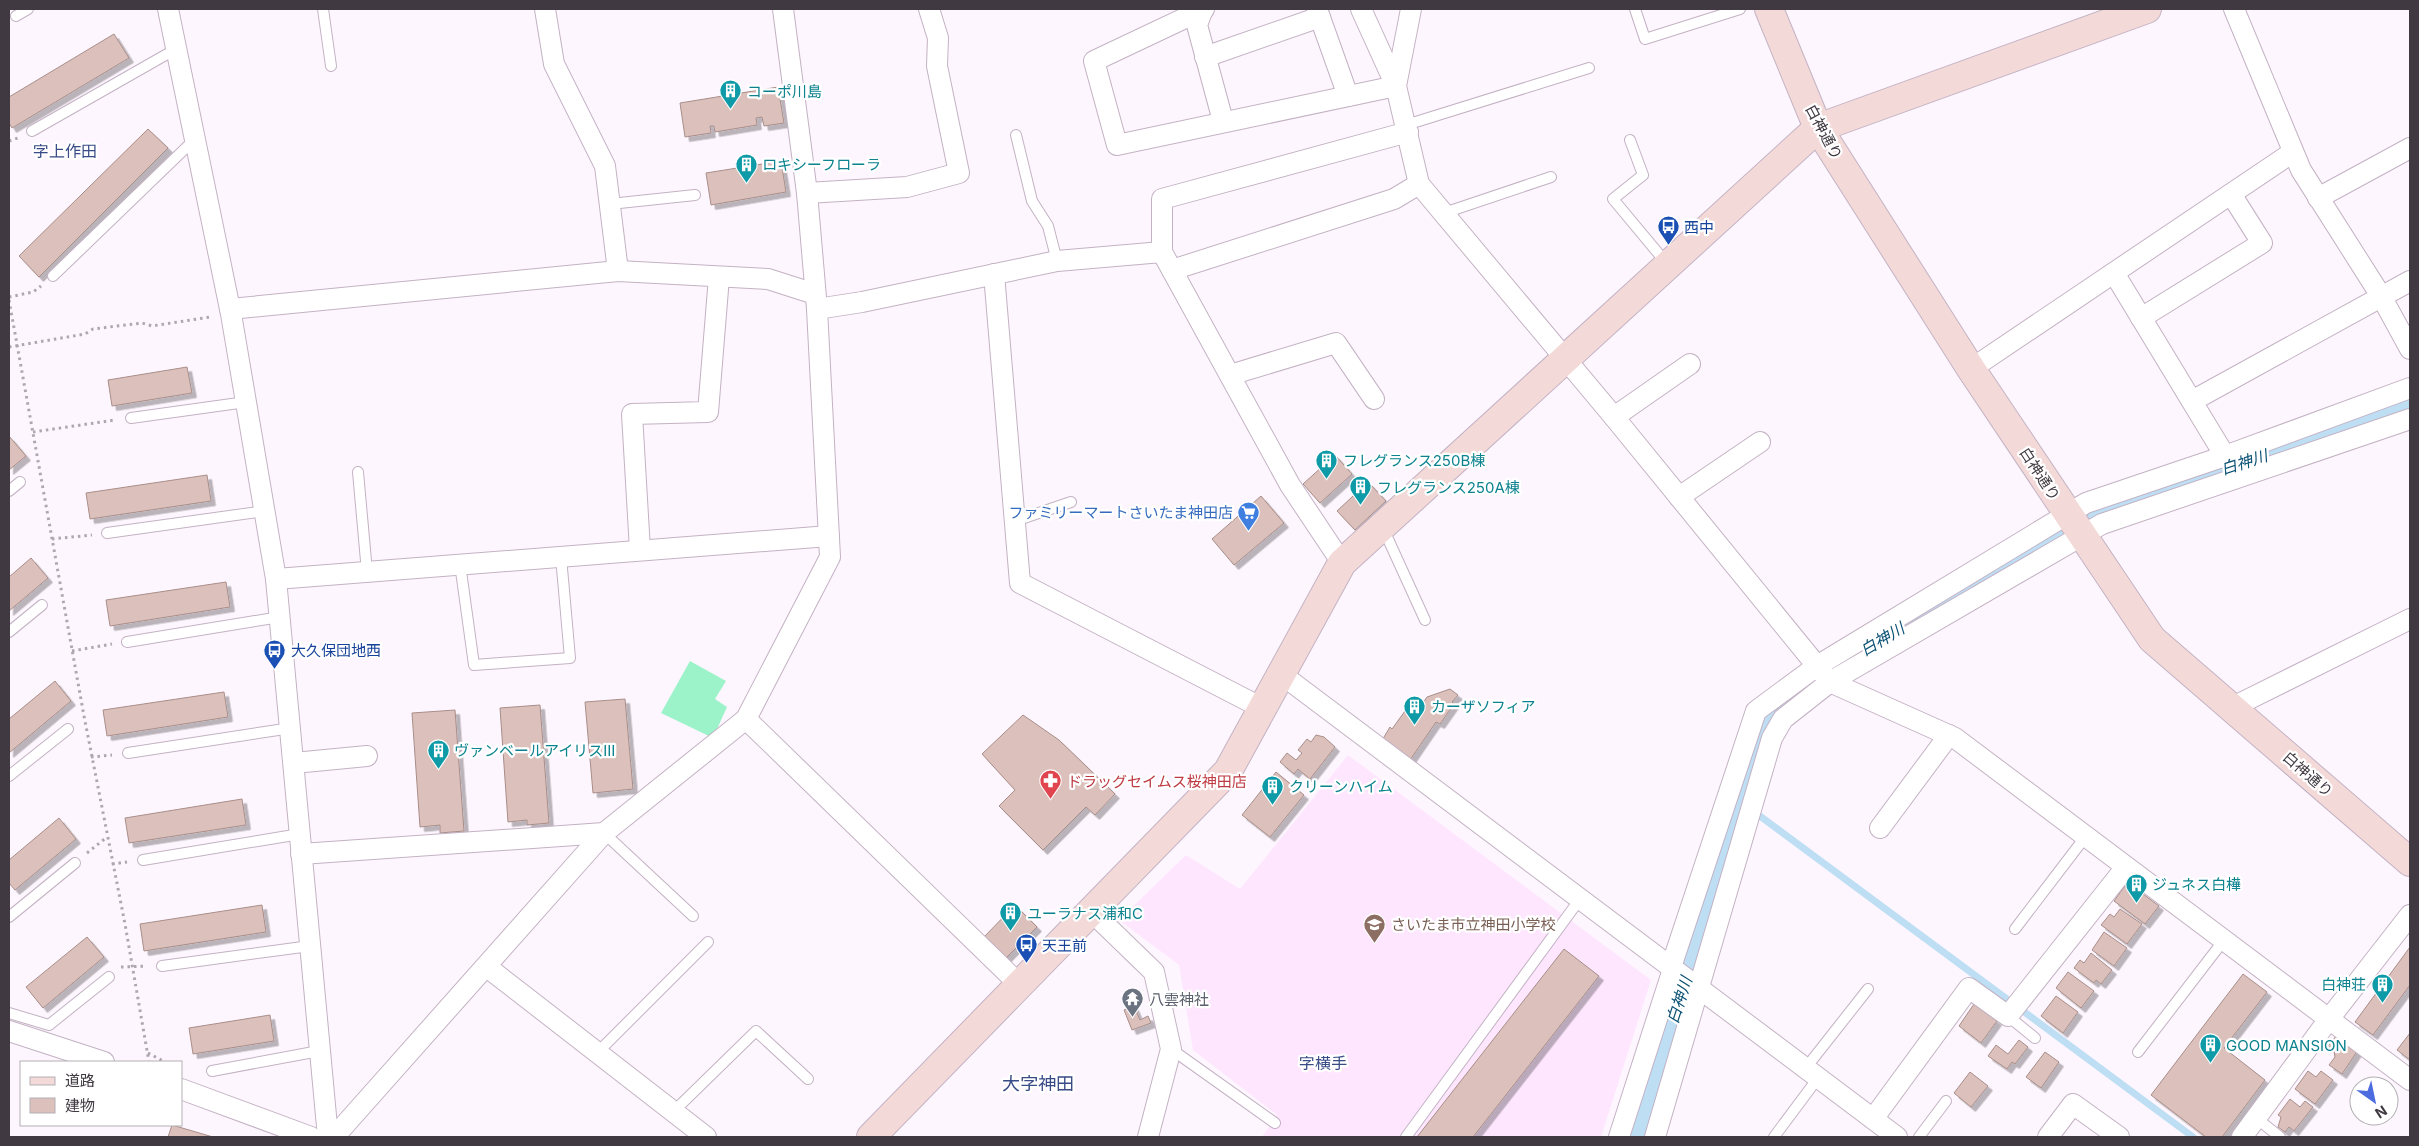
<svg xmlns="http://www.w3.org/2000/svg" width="2419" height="1146" font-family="Inter,'Noto Sans JP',sans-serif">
<defs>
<filter id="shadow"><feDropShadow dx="4.5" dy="4.5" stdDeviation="0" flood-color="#0004"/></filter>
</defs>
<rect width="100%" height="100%" fill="#fef6fe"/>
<polygon fill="#fee6ff" points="1348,755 1651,980 1601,1137 1262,1137 1277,1115 1193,1050 1179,965 1119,920 1186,855 1240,889"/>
<polygon fill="#9cf3c9" points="690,661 726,681 715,699 727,707 713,738 661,713"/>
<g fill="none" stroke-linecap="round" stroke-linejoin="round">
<polyline stroke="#bedef4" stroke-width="7" points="1741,802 2193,1137"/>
<polyline stroke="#bedef4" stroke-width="40" points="1634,1137 1673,1012 1714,895 1764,726 1789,699 1860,652 2107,507 2410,409"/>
</g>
<g fill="#dbc0bb" stroke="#a88e8a" filter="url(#shadow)">
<polygon points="114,34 129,58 12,128 9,123 9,97"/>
<polygon points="778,87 784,123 764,126 762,117 756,118 757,125 715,132 714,126 710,126 711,133 685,137 680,103"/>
<polygon points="148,129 168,148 39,277 19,256"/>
<polygon points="781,161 786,192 711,205 706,173"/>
<polygon points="187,367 192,393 112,406 108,380"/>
<polygon points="9,436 26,456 9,470"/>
<polygon points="1335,455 1352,474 1320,503 1303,484"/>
<polygon points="207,475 211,501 90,519 86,493"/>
<polygon points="1368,482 1386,501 1355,530 1337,511"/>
<polygon points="1261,496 1284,523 1234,565 1212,539"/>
<polygon points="31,558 48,578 9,611 9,577"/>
<polygon points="226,582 230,607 110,626 106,600"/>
<polygon points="55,681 71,701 9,753 9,719"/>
<polygon points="1450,689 1458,695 1452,702 1454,704 1440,724 1436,722 1408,763 1381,742 1390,727 1392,729 1413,700 1421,706 1427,697"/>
<polygon points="224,692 228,717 107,736 103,710"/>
<polygon points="625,699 633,789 593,793 585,702"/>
<polygon points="540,705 549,823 527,825 527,820 508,822 500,708"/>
<polygon points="455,710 464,831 440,833 440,825 420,827 412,713"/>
<polygon points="1023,715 1059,740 1115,794 1095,815 1086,807 1043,850 999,806 1015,790 982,754"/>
<polygon points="1316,735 1324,737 1335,747 1310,779 1298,769 1294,774 1280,762 1287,753 1296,760 1302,753 1298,750 1307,739 1311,742"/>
<polygon points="1276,772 1304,795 1270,837 1242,815"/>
<polygon points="242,799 246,825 129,843 125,818"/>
<polygon points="59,818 76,839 15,890 9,883 9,860"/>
<polygon points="2131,885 2159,906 2145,924 2114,901 2124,887"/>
<polygon points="262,905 266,932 144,951 140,924"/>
<polygon points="1015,905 1037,927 1006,958 984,937"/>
<polygon points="2120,909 2142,924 2127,944 2101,925 2110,914 2114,917"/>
<polygon points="2104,932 2127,948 2114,966 2092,950"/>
<polygon points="87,937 104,957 43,1008 26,987"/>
<polygon points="2410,947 2410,985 2373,1035 2355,1022"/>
<polygon points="1564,949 1599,976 1473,1137 1417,1137"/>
<polygon points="2091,953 2112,970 2101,984 2096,980 2094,983 2074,968 2080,960 2084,963"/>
<polygon points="2068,972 2094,991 2081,1008 2056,988"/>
<polygon points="2243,974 2267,992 2224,1048 2265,1080 2222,1137 2206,1137 2151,1095"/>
<polygon points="2056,996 2078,1012 2063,1033 2041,1016"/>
<polygon points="1974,1004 1997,1021 1981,1043 1959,1026"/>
<polygon points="1134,1006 1140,1020 1148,1016 1151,1023 1132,1030 1124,1010"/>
<polygon points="270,1015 274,1041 193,1054 189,1028"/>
<polygon points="2410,1033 2410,1060 2397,1050"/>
<polygon points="2337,1035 2358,1050 2342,1074 2329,1065 2335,1057 2334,1051 2328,1046"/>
<polygon points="2019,1040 2028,1047 2015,1064 2012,1062 2007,1069 1988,1056 1996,1045 2008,1054"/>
<polygon points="2045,1052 2059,1062 2041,1088 2026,1077"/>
<polygon points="2308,1071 2316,1077 2321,1071 2333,1080 2315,1104 2295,1089"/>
<polygon points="1970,1072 1988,1086 1971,1107 1954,1093"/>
<polygon points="2290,1099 2300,1107 2305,1101 2313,1107 2294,1131 2289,1127 2285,1132 2278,1127 2281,1117 2278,1115"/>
<polygon points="172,1125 213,1137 168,1137"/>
</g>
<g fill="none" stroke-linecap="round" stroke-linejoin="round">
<defs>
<g id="lane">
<polyline points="323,9 331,66"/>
<polyline points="1635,9 1645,39 1740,9"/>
<polyline points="16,16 28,9"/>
<polyline points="1406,125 1589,68"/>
<polyline points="32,131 176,49"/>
<polyline points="1016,135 1032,201 1048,226 1057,261"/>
<polyline points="1630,140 1643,175 1613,199 1668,265"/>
<polyline points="610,204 695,195"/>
<polyline points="1444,213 1551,177"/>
<polyline points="53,276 194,140"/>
<polyline points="131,418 246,402"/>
<polyline points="358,472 367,572"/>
<polyline points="9,491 20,482"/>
<polyline points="1015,521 1071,502"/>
<polyline points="1383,528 1425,620"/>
<polyline points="107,533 265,511"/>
<polyline points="460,564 474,665 570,658 561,557"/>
<polyline points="9,632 42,605"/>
<polyline points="127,642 280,617"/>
<polyline points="128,753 291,728"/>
<polyline points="9,776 68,729"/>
<polyline points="604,833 693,916"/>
<polyline points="143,860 300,834"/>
<polyline points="9,917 75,863"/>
<polyline points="2015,929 2086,836"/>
<polyline points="162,966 310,946"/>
<polyline points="9,1013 49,1025 109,977"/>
<polyline points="2008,1016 2035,1038"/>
<polyline points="1171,1049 1275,1123"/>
<polyline points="2138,1052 2224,940"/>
<polyline points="597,1053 708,942"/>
<polyline points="1805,1069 1868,989"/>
<polyline points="212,1071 319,1051"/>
<polyline points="673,1112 756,1031 808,1079"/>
<polyline points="2256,1118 2280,1137"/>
<polyline points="1406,1137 1580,899"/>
<polyline points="1774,1137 1818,1078"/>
<polyline points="1919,1137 1946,1101"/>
</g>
<g id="street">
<polyline points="168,9 231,314 276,579 328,1137"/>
<polyline points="545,9 554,64 605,166 618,271"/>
<polyline points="1203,9 1197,25 1223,121"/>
<polyline points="1204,9 1094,61 1117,145 1396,86 1361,9"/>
<polyline points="1317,9 1348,96"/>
<polyline points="1411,9 1396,86 1419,184 1614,417 1830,682 1955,738 2410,1080"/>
<polyline points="2234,9 2301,170 2381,296 2410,349"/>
<polyline points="1205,57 1320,17"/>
<polyline points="807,193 907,187 959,173 937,66 938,38 929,9"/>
<polyline points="2318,198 2410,148"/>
<polyline points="1162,252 1162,199 1408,132"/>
<polyline points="1172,270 1394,199 1419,184"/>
<polyline points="2114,273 2225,456"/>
<polyline points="994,274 1020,583 1262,708"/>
<polyline points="230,309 618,271 768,279 815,294"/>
<polyline points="817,309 862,302 1057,261 1162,252 1290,485 1342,563"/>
<polyline points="2141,318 2262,243 2231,194"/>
<polyline points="1971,369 2293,152"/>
<polyline points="1230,375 1336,343 1374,399"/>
<polyline points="2192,401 2410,281"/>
<polyline points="1614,417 1690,364"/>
<polyline points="1679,497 1760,442"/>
<polyline points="640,550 632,414 708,412 719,277"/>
<polyline points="276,579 829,536"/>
<polyline points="1281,674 1897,1137"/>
<polyline points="2231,708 2410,619"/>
<polyline points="746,719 1020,985"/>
<polyline points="294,763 367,756"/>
<polyline points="1880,828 1949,735"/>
<polyline points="301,854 604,833"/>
<polyline points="1092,912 1154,972 1171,1049 1148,1137"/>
<polyline points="487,967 706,1137"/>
<polyline points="9,1031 104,1062"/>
<polyline points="181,1089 311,1137"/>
<polyline points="1873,1119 1969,988 2008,1016 2126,867"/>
<polyline points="334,1137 604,833 746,719 830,557 817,309 807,193 783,9"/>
<polyline points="1619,1137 1673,969 1672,964 1756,711 1817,666 2086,503 2225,456 2410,388"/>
<polyline points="1655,1137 1772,738 1783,719 1830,682 2102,524 2410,419"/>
<polyline points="2048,1137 2073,1104 2119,1137"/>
<polyline points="2242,1137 2329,1019 2410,915"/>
</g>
<g id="secondary">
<polyline points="1769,9 1818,128 1971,369 2152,639 2410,862"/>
<polyline points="871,1137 1228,771 1342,563 1818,128 2147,9"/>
</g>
</defs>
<use href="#lane" stroke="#c3b2c4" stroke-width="12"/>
<use href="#street" stroke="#c3b2c4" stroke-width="22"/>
<use href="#secondary" stroke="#c3b2c4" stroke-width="30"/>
<g stroke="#afa7af" stroke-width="3" stroke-dasharray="2.5 4" stroke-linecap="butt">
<polyline points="9,141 18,138"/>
<polyline points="9,297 33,292 41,286"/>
<polyline points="9,300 84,716 125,924 149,1062"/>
<polyline points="9,347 85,334 93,329 142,323 152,326 210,317"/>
<polyline points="33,432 115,420"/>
<polyline points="52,539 92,535"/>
<polyline points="72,651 112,644"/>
<polyline points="91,757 112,755"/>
<polyline points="87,853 107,837"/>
<polyline points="112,864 127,862"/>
<polyline points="121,967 147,966"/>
<polyline points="148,1053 165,1062"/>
</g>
<use href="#lane" stroke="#fff" stroke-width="10"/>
<use href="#street" stroke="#fff" stroke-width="20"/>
<use href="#secondary" stroke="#f3dad8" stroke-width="28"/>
</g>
<defs>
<symbol id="building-pin" viewBox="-11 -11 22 30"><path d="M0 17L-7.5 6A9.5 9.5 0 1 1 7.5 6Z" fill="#0f9aa8" stroke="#fff"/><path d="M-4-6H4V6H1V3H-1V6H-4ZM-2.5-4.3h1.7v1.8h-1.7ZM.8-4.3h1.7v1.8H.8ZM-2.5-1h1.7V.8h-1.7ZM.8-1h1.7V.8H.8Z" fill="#fff"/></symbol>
<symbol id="bus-pin" viewBox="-11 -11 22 30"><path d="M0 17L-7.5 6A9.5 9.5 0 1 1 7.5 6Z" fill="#1a4fb4" stroke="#fff"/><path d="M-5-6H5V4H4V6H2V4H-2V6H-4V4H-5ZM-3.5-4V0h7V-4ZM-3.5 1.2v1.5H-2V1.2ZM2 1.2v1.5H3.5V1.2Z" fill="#fff"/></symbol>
<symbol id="supermarket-pin" viewBox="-11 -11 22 30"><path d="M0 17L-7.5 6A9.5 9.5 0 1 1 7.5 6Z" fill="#3f7fe0" stroke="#fff"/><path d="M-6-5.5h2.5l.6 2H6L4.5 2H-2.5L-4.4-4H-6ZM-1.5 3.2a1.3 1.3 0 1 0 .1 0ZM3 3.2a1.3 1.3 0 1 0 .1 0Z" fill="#fff"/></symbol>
<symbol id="pharmacy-pin" viewBox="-11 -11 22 30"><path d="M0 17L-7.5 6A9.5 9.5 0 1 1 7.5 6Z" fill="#e0444e" stroke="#fff"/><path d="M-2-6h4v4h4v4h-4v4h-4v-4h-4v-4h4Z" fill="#fff"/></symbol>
<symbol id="school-pin" viewBox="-11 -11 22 30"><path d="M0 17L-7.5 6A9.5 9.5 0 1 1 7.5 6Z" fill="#8d6e63" stroke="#fff"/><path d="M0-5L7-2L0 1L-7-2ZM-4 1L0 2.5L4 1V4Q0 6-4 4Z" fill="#fff"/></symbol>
<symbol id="temple-pin" viewBox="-11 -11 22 30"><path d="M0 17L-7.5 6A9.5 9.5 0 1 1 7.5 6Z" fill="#6b7280" stroke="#fff"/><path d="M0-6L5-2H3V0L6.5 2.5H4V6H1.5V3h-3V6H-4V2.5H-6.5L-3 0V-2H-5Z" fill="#fff"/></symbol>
</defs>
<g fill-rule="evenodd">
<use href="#building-pin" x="718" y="78" width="25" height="34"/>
<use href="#building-pin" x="734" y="152" width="25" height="34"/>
<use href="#bus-pin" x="1656" y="214" width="25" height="34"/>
<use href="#building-pin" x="1314" y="448" width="25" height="34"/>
<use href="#building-pin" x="1348" y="474" width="25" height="34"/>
<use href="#supermarket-pin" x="1236" y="500" width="25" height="34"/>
<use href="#bus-pin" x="262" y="638" width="25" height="34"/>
<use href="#building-pin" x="1402" y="694" width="25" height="34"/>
<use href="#building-pin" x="426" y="738" width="25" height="34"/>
<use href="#pharmacy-pin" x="1038" y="768" width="25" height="34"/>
<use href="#building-pin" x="1260" y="774" width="25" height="34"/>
<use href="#building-pin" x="2124" y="872" width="25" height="34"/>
<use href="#building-pin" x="998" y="900" width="25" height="34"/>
<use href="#school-pin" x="1362" y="912" width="25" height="34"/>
<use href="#bus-pin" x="1014" y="932" width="25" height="34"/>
<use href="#building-pin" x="2370" y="972" width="25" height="34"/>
<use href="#temple-pin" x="1120" y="986" width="25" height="34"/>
<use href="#building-pin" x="2198" y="1032" width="25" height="34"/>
</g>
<g text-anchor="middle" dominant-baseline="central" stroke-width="4.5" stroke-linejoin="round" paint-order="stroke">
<g font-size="15" fill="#0d838f" stroke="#fff" text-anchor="start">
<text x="747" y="91">コーポ川島</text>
<text x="762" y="164">ロキシーフローラ</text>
<text x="1343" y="460">フレグランス250B棟</text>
<text x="1377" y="487">フレグランス250A棟</text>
<text x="1431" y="706">カーザソフィア</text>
<text x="454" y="750">ヴァンベールアイリスⅢ</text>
<text x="1289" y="786">クリーンハイム</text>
<text x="2152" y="884">ジュネス白樺</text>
<text x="1027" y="913">ユーラナス浦和C</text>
<text x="2366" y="984" text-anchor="end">白神荘</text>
<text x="2226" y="1045">GOOD MANSION</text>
</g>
<g font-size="15" fill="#403941" stroke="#fff">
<text transform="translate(1824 132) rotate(62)">白神通り</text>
<text transform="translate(2040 474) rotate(57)">白神通り</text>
<text transform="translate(2308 774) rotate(41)">白神通り</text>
</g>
<g font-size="15" fill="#164399" stroke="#fff" text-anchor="start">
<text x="1684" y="227">西中</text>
<text x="291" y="650">大久保団地西</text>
<text x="1042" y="945">天王前</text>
</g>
<g font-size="15" fill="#366cbe" stroke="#fff" text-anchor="end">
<text x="1233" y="512">ファミリーマートさいたま神田店</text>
</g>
<g font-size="15" fill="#be3a42" stroke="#fff" text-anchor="start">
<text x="1067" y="781">ドラッグセイムス桜神田店</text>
</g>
<g font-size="15" fill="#785e54" stroke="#fff" text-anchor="start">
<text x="1391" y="924">さいたま市立神田小学校</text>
</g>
<g font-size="15" fill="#5b616d" stroke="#fff" text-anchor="start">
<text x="1149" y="999">八雲神社</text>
</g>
<g font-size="16" fill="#394c87" stroke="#fff">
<text x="65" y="151">字上作田</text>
<text x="1323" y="1063">字横手</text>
</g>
<g font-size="16" font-style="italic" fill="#0b5274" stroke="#fff">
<text transform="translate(2244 462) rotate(-18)">白神川</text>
<text transform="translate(1882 639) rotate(-31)">白神川</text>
<text transform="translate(1679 1000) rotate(-72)">白神川</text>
</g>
<g font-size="18" fill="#394c87" stroke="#fff">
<text x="1038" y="1083">大字神田</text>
</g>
</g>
<rect width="2419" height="1146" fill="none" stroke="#403941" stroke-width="20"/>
<rect x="20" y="1061" width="162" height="65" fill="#ffffff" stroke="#b3b0b3"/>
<rect x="30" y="1077" width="25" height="8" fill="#f3dad8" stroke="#b3b0b3"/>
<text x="65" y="1086" font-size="15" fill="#403941">道路</text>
<rect x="30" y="1098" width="25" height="15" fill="#dbc0bb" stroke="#b3b0b3"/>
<text x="65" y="1111" font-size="15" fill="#403941">建物</text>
<g transform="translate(2374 1101) rotate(147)"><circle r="24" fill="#ffffff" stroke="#b3b0b3"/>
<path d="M0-4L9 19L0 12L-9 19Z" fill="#4d6ce0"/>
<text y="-8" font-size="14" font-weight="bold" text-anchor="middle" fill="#403941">N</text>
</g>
</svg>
